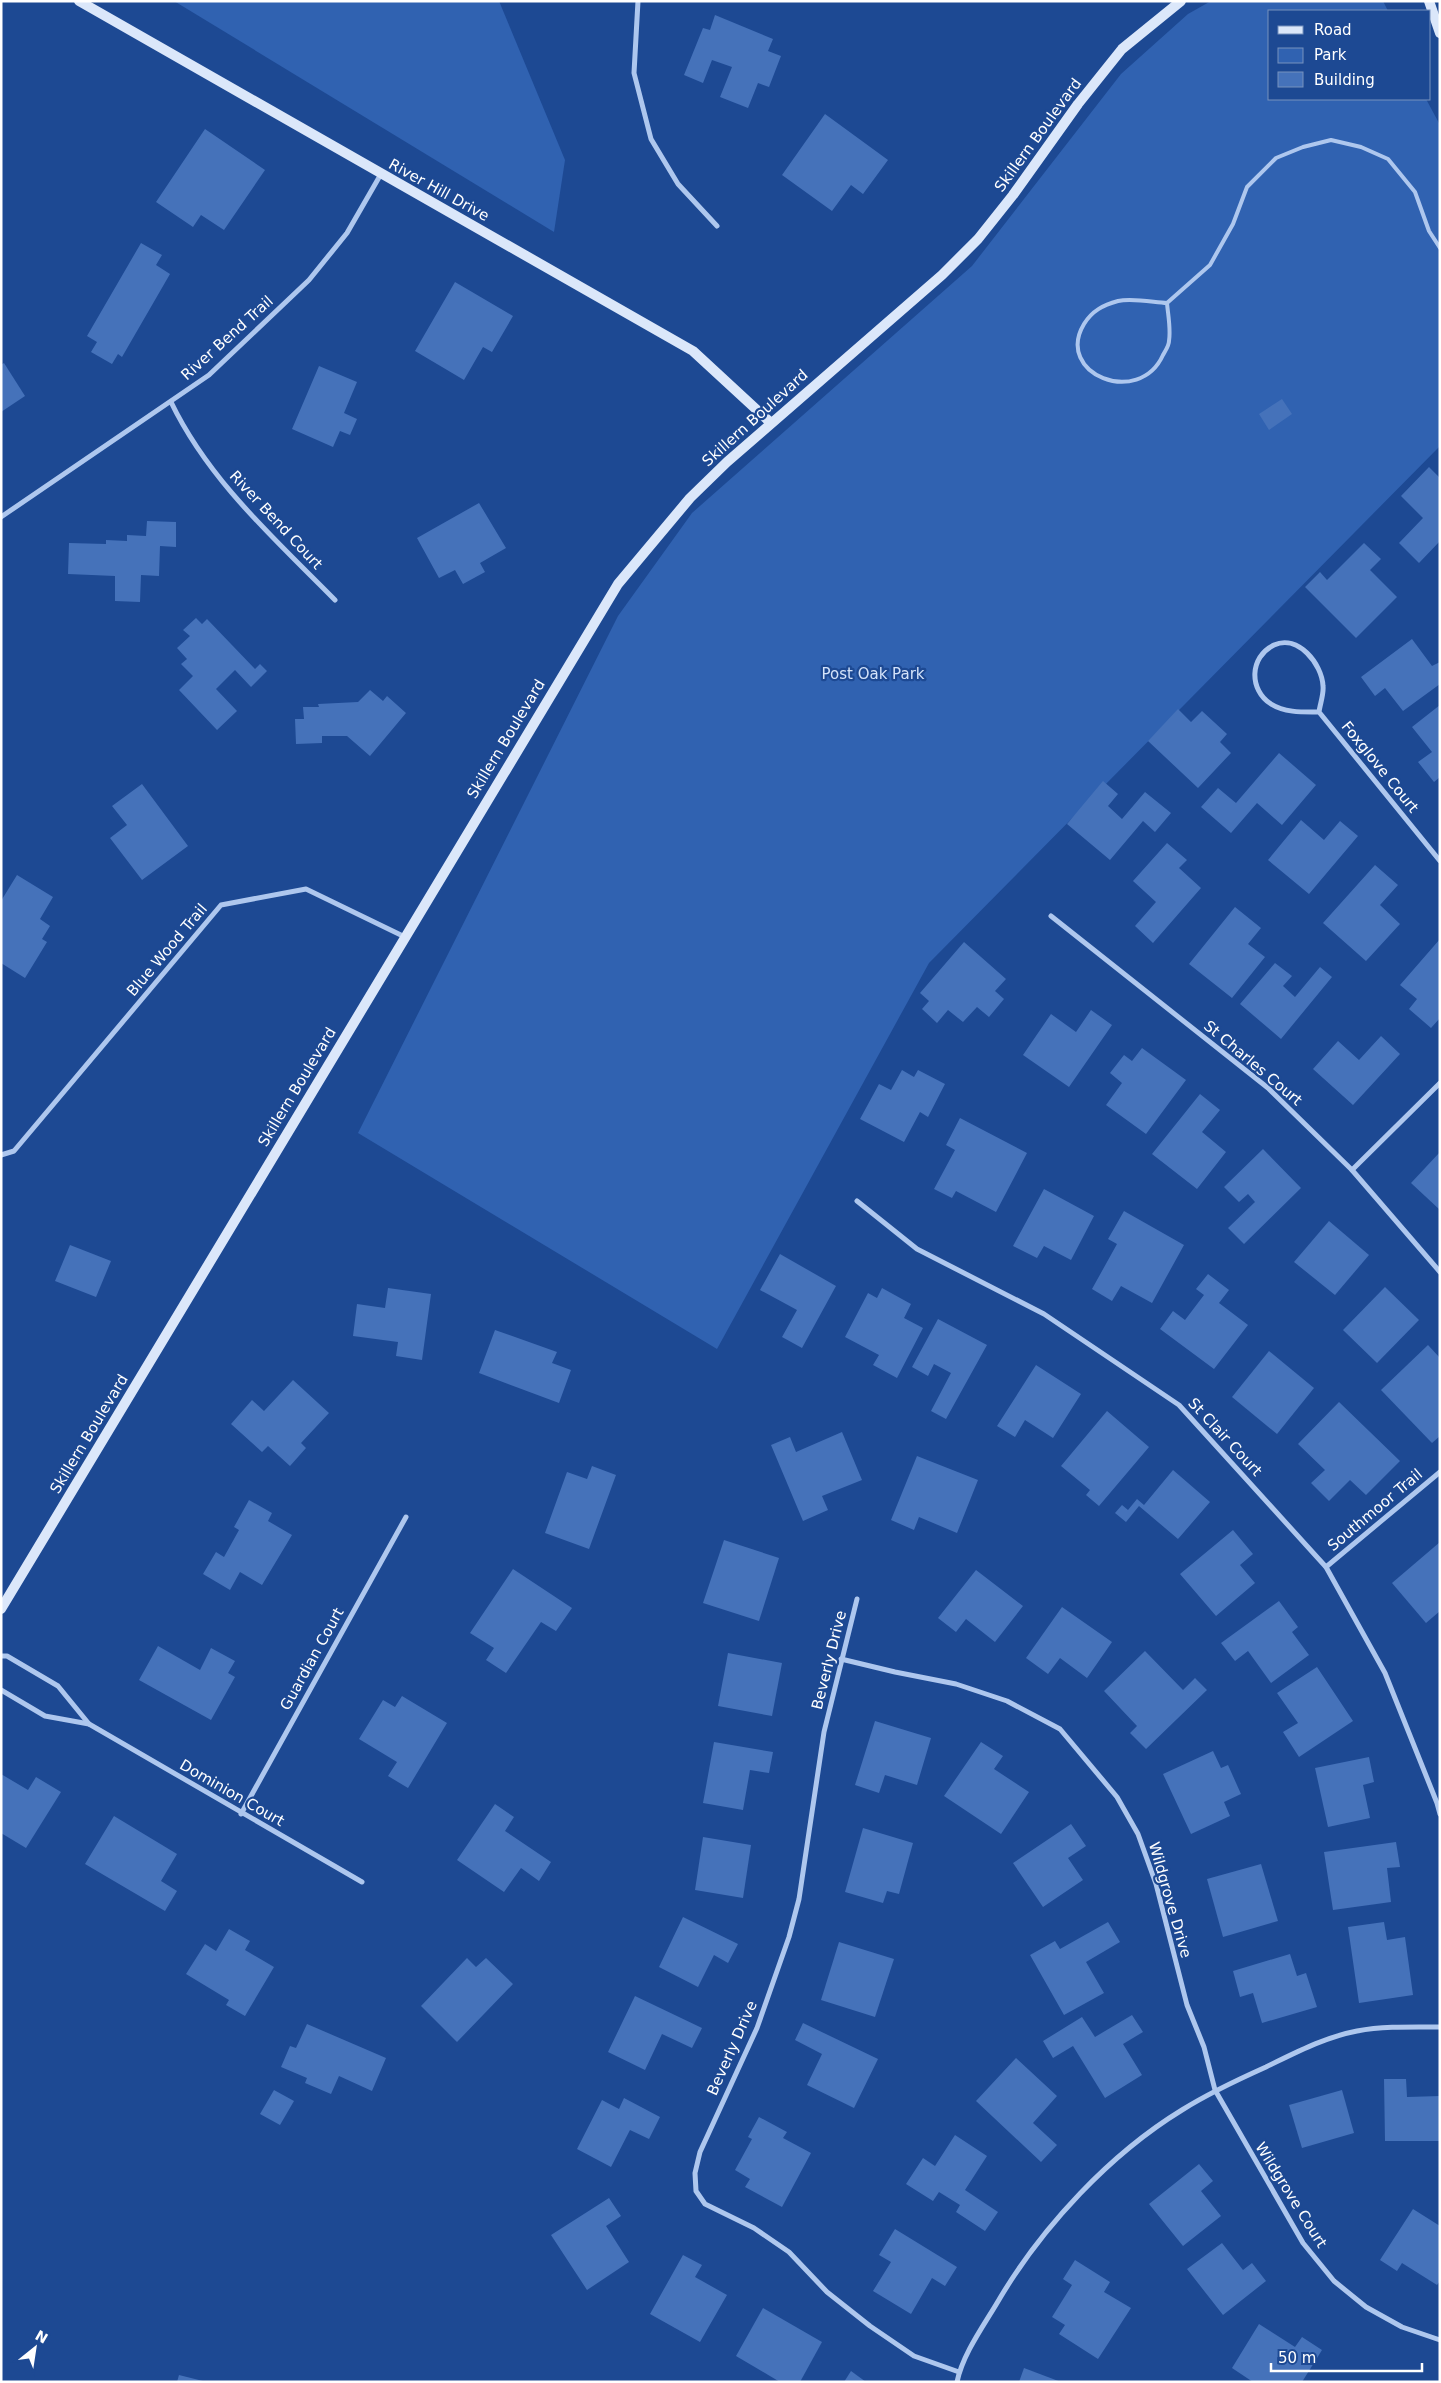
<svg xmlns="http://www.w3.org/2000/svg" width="1441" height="2383" font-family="'DejaVu Sans',sans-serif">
<rect width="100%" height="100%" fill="#1d4993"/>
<g fill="#3062b1">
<polygon points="174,1 499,1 565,160 554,232"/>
<polygon points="1211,1 1383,1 1388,11 1270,11 1270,99 1426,99 1440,125 1440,446 929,963 717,1349 358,1133 618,616 692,513 972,266 1121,74 1188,14"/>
</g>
<g fill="#4572ba">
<polygon points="715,15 773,39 768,51 781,56 769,87 758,83 748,108 720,97 732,67 712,60 703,83 684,75 703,28 710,30"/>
<polygon points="825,114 888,160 863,194 851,185 832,211 782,175"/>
<polygon points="205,129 265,170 224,230 201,215 193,227 156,202"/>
<polygon points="141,243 162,255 156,265 170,274 122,357 118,354 112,364 91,352 97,342 87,336"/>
<polygon points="455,282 513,316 492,352 483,347 464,380 415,351"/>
<polygon points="4,363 25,396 1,412 1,365"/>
<polygon points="319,366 357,382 344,413 357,419 350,435 340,431 333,447 292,429"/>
<polygon points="1282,399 1292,414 1269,430 1259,414"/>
<polygon points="1429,467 1440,478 1440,541 1419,563 1399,543 1423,518 1401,496"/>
<polygon points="479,503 506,548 480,563 485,572 463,584 455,570 439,578 417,538"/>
<polygon points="147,521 176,522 176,547 160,546 159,576 141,575 140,602 115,601 115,576 68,574 69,543 106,544 106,540 127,541 127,535 146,536"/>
<polygon points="1364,543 1381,559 1370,570 1397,597 1356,638 1305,587 1320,572 1327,580"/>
<polygon points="196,618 202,624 207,619 255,669 260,664 267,671 251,687 235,670 216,689 237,711 217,730 179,690 193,676 181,664 187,659 177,648 190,636 183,630"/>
<polygon points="1412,639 1432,666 1440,662 1440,684 1403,711 1385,688 1375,696 1361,677"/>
<polygon points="370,690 383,701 387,696 406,713 370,756 347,736 322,736 322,743 296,744 295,719 304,719 303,707 319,707 318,704 358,702"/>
<polygon points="1440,705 1440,777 1434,782 1418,762 1432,752 1412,727"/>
<polygon points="1178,709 1191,722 1202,711 1227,734 1220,742 1231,753 1198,788 1148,741"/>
<polygon points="1279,753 1316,785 1282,825 1257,803 1231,833 1201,807 1218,788 1236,803"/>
<polygon points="1103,781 1118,794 1108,806 1122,819 1145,792 1171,813 1155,832 1143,821 1110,860 1067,824"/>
<polygon points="142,784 188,846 142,880 110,838 127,825 112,806"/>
<polygon points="1301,820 1324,840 1340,821 1358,836 1309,894 1268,860"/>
<polygon points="1167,843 1187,860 1179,868 1201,888 1153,943 1135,926 1156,902 1133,881"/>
<polygon points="1375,865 1398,885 1380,905 1400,924 1366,961 1323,923"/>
<polygon points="17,875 53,897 40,919 50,926 42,939 47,942 25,978 1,963 1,901"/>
<polygon points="1235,907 1261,928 1248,944 1265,957 1232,998 1189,964"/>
<polygon points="1440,939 1440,1018 1431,1028 1409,1009 1417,999 1400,985"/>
<polygon points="964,942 1006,979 995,991 1004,999 989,1017 977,1007 963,1022 948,1010 937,1023 922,1009 929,1001 920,993"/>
<polygon points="1275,963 1292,976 1283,986 1295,997 1320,967 1332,977 1281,1039 1240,1004"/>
<polygon points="1091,1010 1112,1025 1069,1087 1023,1055 1051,1014 1076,1032"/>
<polygon points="1381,1036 1400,1054 1353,1105 1313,1069 1338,1041 1359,1060"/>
<polygon points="1142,1048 1186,1080 1146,1134 1106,1105 1122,1083 1110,1073 1124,1055 1132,1061"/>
<polygon points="902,1070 914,1077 918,1070 945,1084 928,1117 920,1112 904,1142 860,1119 879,1084 891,1090"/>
<polygon points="1200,1094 1220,1110 1202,1132 1226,1152 1197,1189 1152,1154"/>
<polygon points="960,1118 1027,1153 996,1212 956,1191 952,1198 934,1189 955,1150 946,1145"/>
<polygon points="1263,1149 1301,1188 1244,1244 1228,1228 1255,1202 1248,1194 1239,1202 1224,1187"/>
<polygon points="1440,1152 1440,1210 1411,1183"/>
<polygon points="1044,1189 1094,1216 1071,1260 1044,1246 1037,1258 1013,1246"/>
<polygon points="1124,1211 1184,1245 1152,1303 1121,1286 1112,1301 1092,1289 1117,1244 1108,1239"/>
<polygon points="1329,1221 1369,1255 1335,1295 1294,1262"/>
<polygon points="70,1245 111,1261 96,1297 55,1281"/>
<polygon points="780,1254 836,1286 802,1348 782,1337 797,1310 760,1290"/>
<polygon points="1208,1274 1229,1290 1219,1303 1248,1325 1214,1369 1160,1329 1173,1311 1185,1320 1204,1295 1196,1289"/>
<polygon points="1385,1287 1419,1320 1377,1363 1343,1330"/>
<polygon points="388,1288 431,1294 422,1360 396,1356 398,1342 353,1336 357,1304 385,1308"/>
<polygon points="882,1288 911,1304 904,1318 923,1328 897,1378 873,1365 879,1355 845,1337 868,1293 877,1298"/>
<polygon points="938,1319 987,1345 946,1419 931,1411 951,1373 934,1364 928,1376 912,1367"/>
<polygon points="495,1330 557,1352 552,1363 571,1370 559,1403 479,1373"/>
<polygon points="1428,1345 1440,1358 1440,1436 1432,1443 1381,1390"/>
<polygon points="1269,1351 1314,1388 1277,1434 1232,1397"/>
<polygon points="1036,1365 1081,1394 1053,1438 1025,1420 1015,1437 997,1426"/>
<polygon points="293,1380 329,1413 301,1443 306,1448 290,1466 268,1446 262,1452 231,1424 252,1400 264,1411"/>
<polygon points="1339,1402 1400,1461 1366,1495 1350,1480 1329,1501 1311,1483 1325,1470 1298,1444"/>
<polygon points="1107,1411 1149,1447 1099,1506 1086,1495 1090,1490 1061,1466"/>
<polygon points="842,1432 862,1480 822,1496 828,1510 803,1521 771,1445 790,1437 796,1452"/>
<polygon points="917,1456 978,1480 957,1533 919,1517 914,1530 891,1520"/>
<polygon points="592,1466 616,1475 589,1549 545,1533 567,1472 587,1479"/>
<polygon points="1173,1470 1210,1502 1178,1539 1139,1506 1126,1522 1115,1513 1122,1505 1128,1510 1137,1499 1144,1505"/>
<polygon points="249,1500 272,1513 268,1521 292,1535 262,1585 240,1572 230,1590 203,1574 216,1552 224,1557 239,1530 234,1527"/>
<polygon points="1233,1530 1253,1554 1240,1565 1255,1583 1216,1616 1180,1574"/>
<polygon points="724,1540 779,1558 759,1621 703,1603"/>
<polygon points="1440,1542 1440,1611 1426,1623 1392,1583"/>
<polygon points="513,1569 572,1608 556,1631 541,1622 506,1673 486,1660 494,1648 470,1633"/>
<polygon points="976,1570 1023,1606 995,1642 966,1619 956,1632 938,1618"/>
<polygon points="1279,1601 1298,1627 1292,1632 1309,1655 1271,1683 1248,1651 1235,1661 1221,1643"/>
<polygon points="1062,1607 1112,1642 1087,1678 1060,1658 1048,1674 1026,1658"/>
<polygon points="158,1646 200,1670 211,1648 235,1661 228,1673 235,1677 211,1720 139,1680"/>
<polygon points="1145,1651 1183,1690 1195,1678 1207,1690 1146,1749 1130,1733 1137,1726 1104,1691"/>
<polygon points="728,1653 782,1663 772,1716 718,1706"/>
<polygon points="1317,1667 1353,1721 1299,1757 1283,1732 1298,1723 1277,1693"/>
<polygon points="402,1696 447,1723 408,1788 388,1776 397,1762 359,1739 383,1700 395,1707"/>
<polygon points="875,1721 931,1738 917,1785 885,1775 879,1793 855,1785"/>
<polygon points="714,1742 773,1752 769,1773 750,1770 743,1810 703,1803"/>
<polygon points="981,1742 1003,1756 994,1769 1029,1792 1001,1834 944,1796"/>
<polygon points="1213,1751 1221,1768 1228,1765 1241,1794 1224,1802 1230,1816 1191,1834 1163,1774"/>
<polygon points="1369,1757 1374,1782 1363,1785 1370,1818 1328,1827 1315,1768"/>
<polygon points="1,1774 28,1790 36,1777 61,1792 26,1848 1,1833"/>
<polygon points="495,1804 514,1817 505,1831 551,1862 539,1881 521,1868 504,1892 457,1860"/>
<polygon points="114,1816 177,1854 161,1881 177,1891 165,1911 85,1864"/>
<polygon points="1071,1824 1086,1846 1068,1858 1083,1880 1043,1907 1013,1863"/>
<polygon points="863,1828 913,1843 899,1894 887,1891 883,1903 845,1892"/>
<polygon points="703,1837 751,1845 743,1898 695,1890"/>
<polygon points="1396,1842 1400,1867 1387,1868 1391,1902 1333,1910 1324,1852"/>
<polygon points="1261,1864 1278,1921 1223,1937 1207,1879"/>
<polygon points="683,1917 738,1944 728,1963 714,1955 698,1987 659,1967"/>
<polygon points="1108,1922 1120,1942 1086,1962 1104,1993 1064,2015 1030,1955 1055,1941 1060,1949"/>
<polygon points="1384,1922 1387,1940 1405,1937 1413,1995 1359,2003 1348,1927"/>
<polygon points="229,1929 250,1941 245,1950 274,1967 245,2016 226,2005 229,2000 186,1974 205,1944 216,1951"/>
<polygon points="839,1942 894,1959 875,2017 821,2000"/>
<polygon points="1290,1954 1297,1976 1306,1973 1317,2007 1262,2023 1253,1993 1240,1997 1233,1971"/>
<polygon points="467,1958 476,1967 486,1958 513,1984 457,2042 421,2006"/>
<polygon points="635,1996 702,2028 692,2048 662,2034 645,2070 608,2052"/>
<polygon points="1132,2015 1143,2032 1123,2044 1142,2075 1105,2098 1073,2046 1053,2058 1043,2041 1082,2017 1095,2037"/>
<polygon points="803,2023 878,2059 854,2108 807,2085 822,2054 795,2040"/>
<polygon points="307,2024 386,2058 372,2091 339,2076 331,2094 305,2083 307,2078 281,2067 290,2046 296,2048"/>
<polygon points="1016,2058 1057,2096 1033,2123 1057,2145 1041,2162 976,2101"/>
<polygon points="1384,2079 1406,2079 1407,2097 1440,2096 1440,2141 1385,2141"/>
<polygon points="274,2090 294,2101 280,2125 260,2114"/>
<polygon points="1342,2090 1354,2133 1302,2148 1289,2105"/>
<polygon points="624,2098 660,2117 649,2139 630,2130 611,2167 577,2149 602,2100 619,2109"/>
<polygon points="759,2117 787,2132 783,2138 811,2153 782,2207 745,2187 750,2179 735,2170 752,2139 748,2137"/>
<polygon points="955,2135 987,2156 965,2190 998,2212 985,2231 956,2212 960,2205 939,2192 933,2201 906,2184 923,2158 935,2166"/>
<polygon points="1199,2164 1213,2181 1201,2191 1221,2216 1183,2246 1149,2204"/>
<polygon points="609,2198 621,2216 606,2226 629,2262 587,2290 551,2235"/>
<polygon points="1413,2209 1440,2226 1440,2281 1437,2285 1402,2263 1397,2271 1380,2260"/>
<polygon points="895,2229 957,2267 945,2286 932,2278 911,2314 873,2291 891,2262 879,2255"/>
<polygon points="1222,2243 1243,2270 1252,2263 1266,2281 1223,2315 1187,2269"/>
<polygon points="683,2255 702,2265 695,2277 727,2295 700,2342 650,2314"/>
<polygon points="1075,2260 1110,2282 1104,2292 1131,2308 1098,2359 1059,2334 1065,2325 1052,2317 1072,2285 1063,2279"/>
<polygon points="763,2308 822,2342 800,2382 780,2382 736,2356"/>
<polygon points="1259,2324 1295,2347 1302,2337 1322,2350 1302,2382 1253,2382 1232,2368"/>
<polygon points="1024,2368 1061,2382 1019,2382"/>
<polygon points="851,2371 866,2382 844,2382"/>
<polygon points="179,2375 203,2381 203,2382 177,2382"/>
</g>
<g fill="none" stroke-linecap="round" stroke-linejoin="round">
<path stroke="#aec7ee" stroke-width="4" d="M1167,303c1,12 4,26 2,38 0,5 -4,10 -6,14 -24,53 -109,19 -79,-31 8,-13 19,-19 34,-23 14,-3 34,1 49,2l43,-38 23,-41 14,-37 29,-29 27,-11 28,-7 30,7 27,12 27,33 14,39 11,17"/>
<g stroke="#aec7ee" stroke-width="5">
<polyline points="638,1 634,73 651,139 678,184 717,226"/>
<path d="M171,402c38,79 104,137 164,198"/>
<polyline points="1,517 209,375 309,280 347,233 381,174"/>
<path d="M1319,712c-15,0 -34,1 -48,-8 -22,-14 -22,-47 3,-59 24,-11 48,19 49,41 1,8 -3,18 -4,26l121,149"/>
<polyline points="1051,916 1268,1088 1352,1170 1440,1272"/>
<polyline points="1,1155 14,1151 221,905 306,889 405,937"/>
<polyline points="1352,1170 1440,1083"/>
<polyline points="857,1201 917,1249 1044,1314 1179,1405 1326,1567 1385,1673 1437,1803 1440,1814"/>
<polyline points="1326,1567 1440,1472"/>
<polyline points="857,1599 824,1732 799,1899 789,1937 757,2028 700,2152 695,2173 696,2191 705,2204 754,2228 789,2252 827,2292 870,2326 914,2356 959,2372"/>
<polyline points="1,1656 7,1656 58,1686 89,1724"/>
<polyline points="841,1659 895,1672 956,1684 1007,1701 1060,1729 1117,1797 1138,1834 1156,1884 1187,2005 1204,2047 1215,2090 1303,2243 1334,2281 1366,2307 1402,2327 1440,2340"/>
<polyline points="1,1690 45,1716 89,1724 362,1882"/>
<polyline points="241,1814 406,1517"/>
<path d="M957,2382c6,-29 28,-58 43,-84 43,-72 110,-144 182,-188 27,-17 55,-30 84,-43 29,-14 59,-30 91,-36 27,-5 55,-4 83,-4"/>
</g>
<g stroke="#dbe7fa" stroke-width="10">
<polyline points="79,1 693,351 771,423"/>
<polyline points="1429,1 1440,33"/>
<polyline points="1,1609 618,584 690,498 727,462 942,275 978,239 1013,195 1078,104 1122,49 1181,1"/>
</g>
</g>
<g text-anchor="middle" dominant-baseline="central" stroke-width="4.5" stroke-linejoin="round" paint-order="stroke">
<g font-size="15" fill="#fff" stroke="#1d4993">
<text transform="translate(1038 135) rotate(-54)">Skillern Boulevard</text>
<text transform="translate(439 190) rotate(29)">River Hill Drive</text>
<text transform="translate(227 338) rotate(-42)">River Bend Trail</text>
<text transform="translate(755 418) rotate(-42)">Skillern Boulevard</text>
<text transform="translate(276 520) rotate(47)">River Bend Court</text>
<text transform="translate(506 739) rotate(-59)">Skillern Boulevard</text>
<text transform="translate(1380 767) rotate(51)">Foxglove Court</text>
<text transform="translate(167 950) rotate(-50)">Blue Wood Trail</text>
<text transform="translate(1253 1063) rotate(40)">St Charles Court</text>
<text transform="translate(297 1087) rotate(-59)">Skillern Boulevard</text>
<text transform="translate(89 1434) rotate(-59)">Skillern Boulevard</text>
<text transform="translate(1225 1437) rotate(47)">St Clair Court</text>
<text transform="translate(1375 1510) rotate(-40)">Southmoor Trail</text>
<text transform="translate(312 1659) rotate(-61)">Guardian Court</text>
<text transform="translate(829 1660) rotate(-76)">Beverly Drive</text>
<text transform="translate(232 1793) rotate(30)">Dominion Court</text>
<text transform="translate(1170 1900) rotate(74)">Wildgrove Drive</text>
<text transform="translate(732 2048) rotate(-66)">Beverly Drive</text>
<text transform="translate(1291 2195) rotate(58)">Wildgrove Court</text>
</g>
<g font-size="15" fill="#d4e3fa" stroke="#1d4993">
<text x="873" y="674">Post Oak Park</text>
</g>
</g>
<rect width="1441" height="2383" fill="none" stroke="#ffffff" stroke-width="5"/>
<rect x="1268" y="10" width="162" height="90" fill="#1d4993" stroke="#7792be"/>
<rect x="1278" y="26" width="25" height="8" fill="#dbe7fa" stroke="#7792be"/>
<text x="1314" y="35" font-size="15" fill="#ffffff">Road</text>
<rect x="1278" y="48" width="25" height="15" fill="#3062b1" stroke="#7792be"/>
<text x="1314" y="60" font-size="15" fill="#ffffff">Park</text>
<rect x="1278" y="72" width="25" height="15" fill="#4572ba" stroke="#7792be"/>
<text x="1314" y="85" font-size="15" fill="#ffffff">Building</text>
<g transform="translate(35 2348) rotate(30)" stroke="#1d4993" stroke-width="4" paint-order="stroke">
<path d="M0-4L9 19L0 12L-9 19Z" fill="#ffffff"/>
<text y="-8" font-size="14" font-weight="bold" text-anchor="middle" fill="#ffffff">N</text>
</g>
<path d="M1271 2363v8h151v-8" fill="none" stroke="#ffffff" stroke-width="2.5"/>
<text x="1278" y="2363" font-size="15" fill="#ffffff" stroke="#1d4993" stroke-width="4" paint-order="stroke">50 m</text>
</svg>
